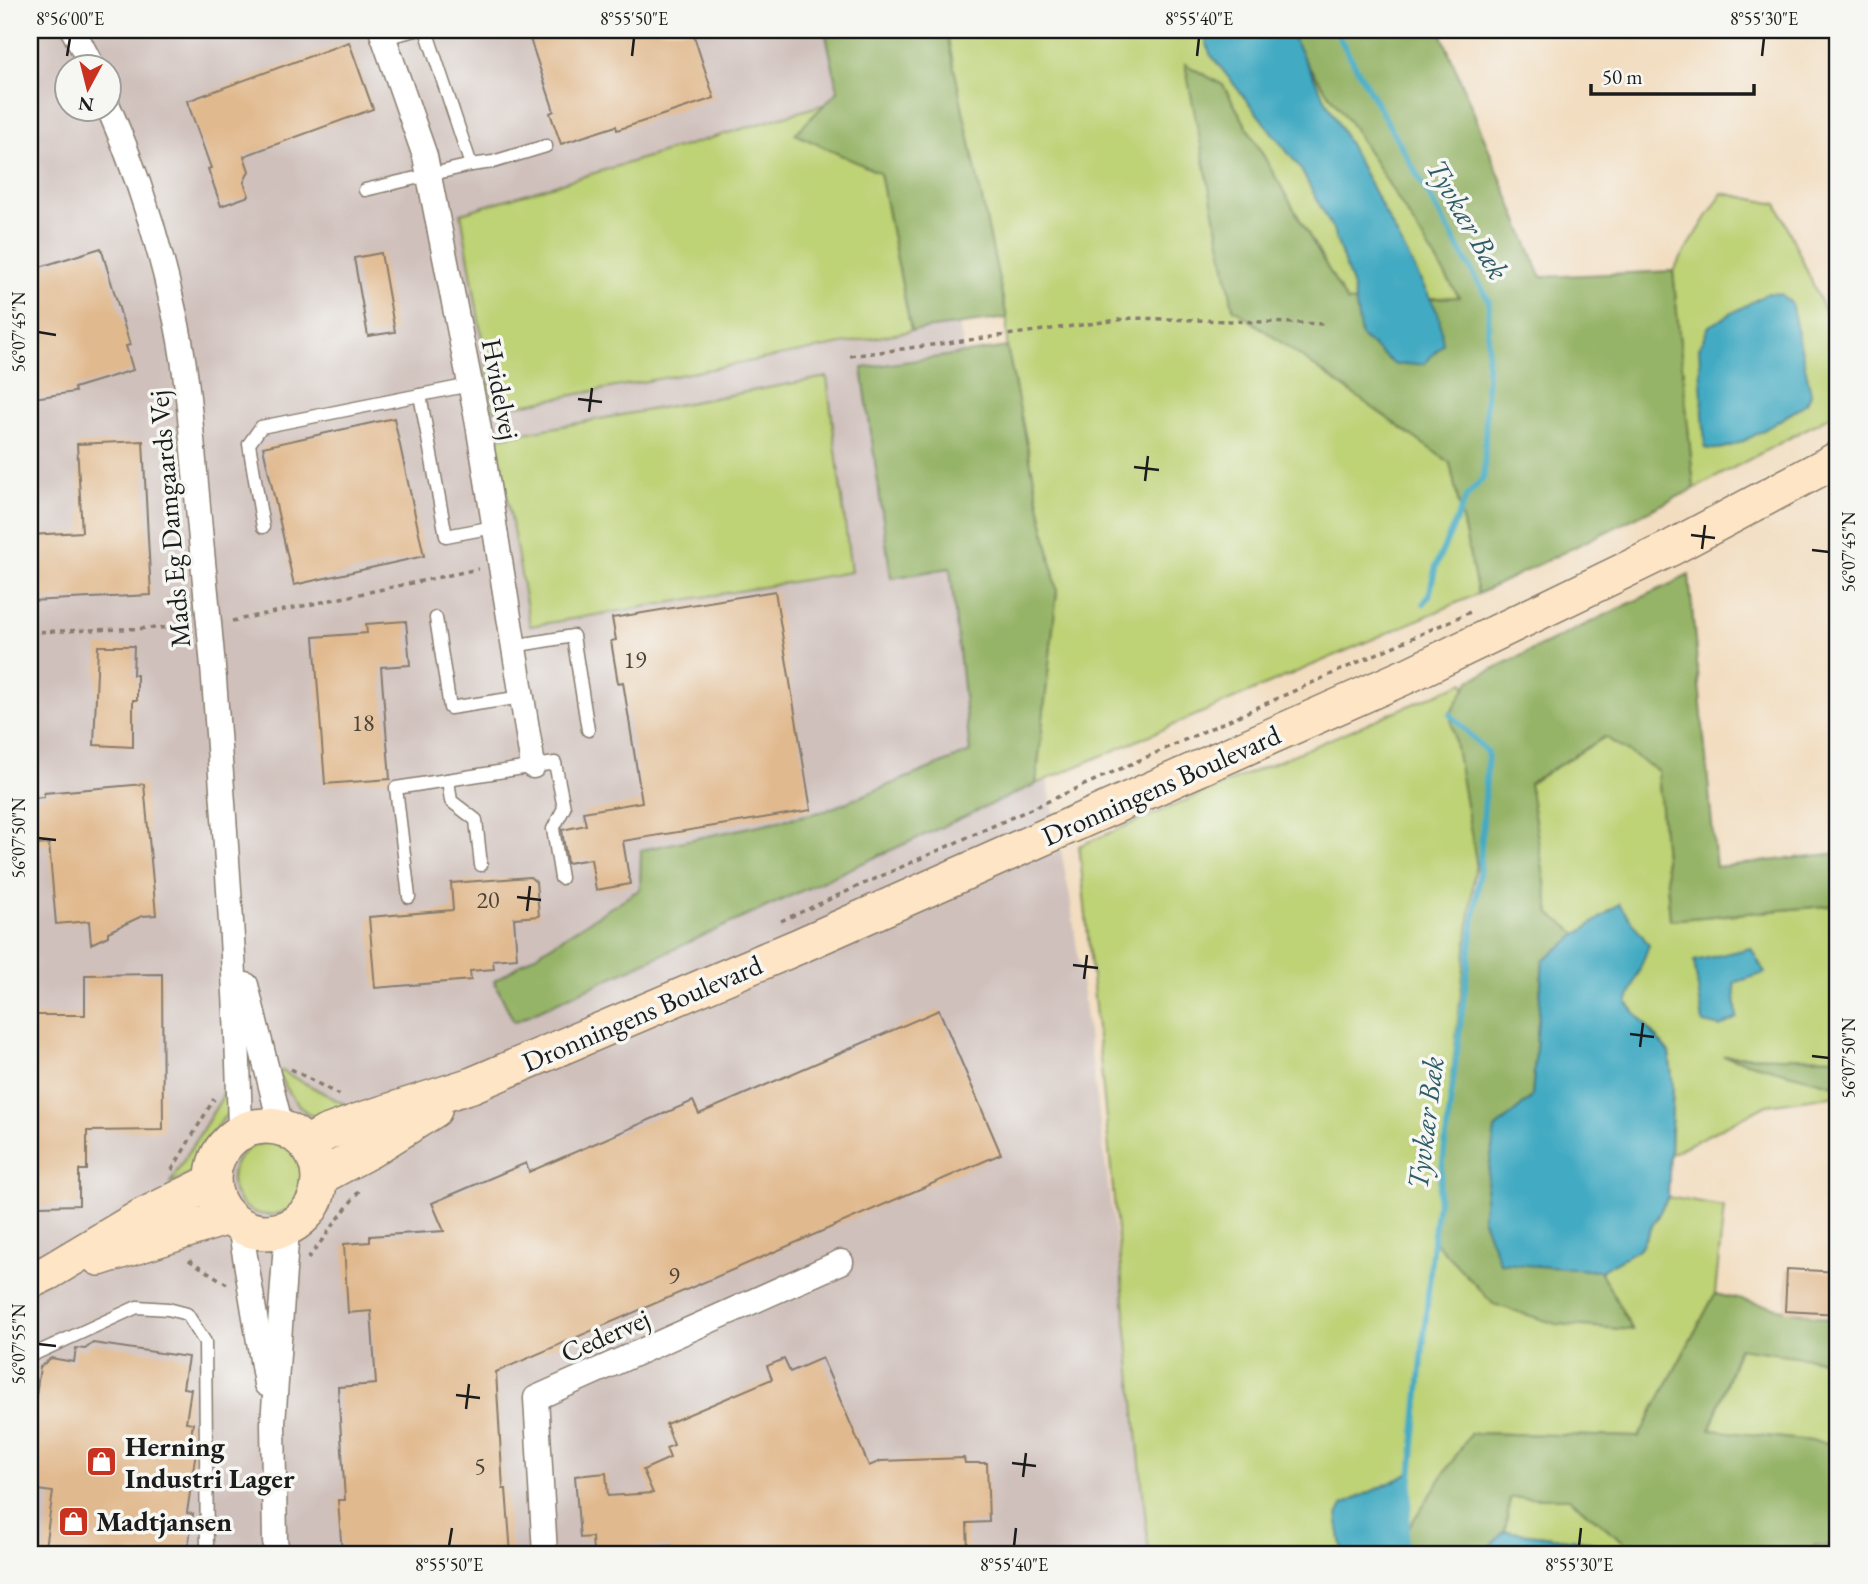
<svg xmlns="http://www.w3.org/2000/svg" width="1868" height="1584" font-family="'EB Garamond',serif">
<rect width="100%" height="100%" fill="#f6f6f2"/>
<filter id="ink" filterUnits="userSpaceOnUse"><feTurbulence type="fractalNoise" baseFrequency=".0143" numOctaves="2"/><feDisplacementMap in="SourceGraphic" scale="14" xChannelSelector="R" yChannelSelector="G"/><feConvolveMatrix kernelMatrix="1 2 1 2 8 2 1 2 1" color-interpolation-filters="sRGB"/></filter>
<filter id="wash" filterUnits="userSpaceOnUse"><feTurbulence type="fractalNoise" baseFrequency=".00686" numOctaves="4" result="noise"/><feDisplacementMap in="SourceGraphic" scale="28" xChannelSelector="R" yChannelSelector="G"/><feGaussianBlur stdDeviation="1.57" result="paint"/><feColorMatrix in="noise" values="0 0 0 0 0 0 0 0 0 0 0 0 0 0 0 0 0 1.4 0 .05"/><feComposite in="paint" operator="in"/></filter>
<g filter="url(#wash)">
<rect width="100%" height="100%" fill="#f2ddc0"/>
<path fill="#cfc0bb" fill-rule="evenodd" d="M30,30h872l168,867 81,610 -2,47h-1119zM66,66h42v42h-42z"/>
<g fill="#bed276" stroke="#6d7749" stroke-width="2">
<polygon points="946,30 1282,30 1353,127 1460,297 1347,302 1223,85 1233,308 1450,463 1478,594 1036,784 1057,591 1007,347 1007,318"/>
<polygon points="825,104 796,134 880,173 911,331 494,410 461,213"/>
<polygon points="1722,193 1777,204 1838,340 1838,412 1694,489 1673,271"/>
<polygon points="827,377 851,572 530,626 497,438"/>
<polygon points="1464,682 1488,753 1433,1240 1632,1329 1600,1271 1640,1248 1668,1197 1724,1207 1715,1294 1639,1437 1471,1433 1405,1533 1403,1554 1149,1554 1079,846"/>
<polygon points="1605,737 1658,771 1670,920 1838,905 1838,1058 1727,1056 1838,1086 1838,1095 1767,1105 1670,1154 1673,1086 1669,1053 1627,1003 1619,904 1578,934 1550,914 1529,784"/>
<path d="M282,1071l66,35 4,11c-9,1 -20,4 -29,3 -22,-3 -36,-31 -46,-48z"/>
<polygon points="227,1081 233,1101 227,1114 204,1143 191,1173 170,1183 221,1099"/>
<circle cx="268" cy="1179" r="36"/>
<polygon points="1739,1348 1838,1362 1838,1444 1710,1430"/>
<polygon points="1510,1498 1569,1498 1639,1554 1593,1554 1590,1542 1505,1531"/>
</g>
<g fill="#96b467" stroke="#596842" stroke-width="2">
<polygon points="825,30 946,30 1007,318 911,331 880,173 795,134 838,91"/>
<polygon points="1282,30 1440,30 1541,277 1673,271 1694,489 1478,594 1450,463 1233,308 1185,64 1223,85 1347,302 1459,297 1353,127"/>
<polygon points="1007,347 1057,591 1036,784 514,1022 494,981 640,889 641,850 825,811 970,752 950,568 891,578 862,368"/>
<polygon points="1689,575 1716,867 1838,853 1838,905 1670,920 1658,771 1605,737 1529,783 1550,914 1578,934 1543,960 1532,1097 1495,1129 1500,1262 1600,1271 1633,1330 1556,1324 1493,1304 1433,1240 1479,878 1450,714 1470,680"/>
<polygon points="1723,1056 1838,1058 1838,1086"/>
<polygon points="1715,1294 1838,1321 1838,1362 1738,1348 1710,1430 1838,1444 1838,1548 1815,1545 1814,1554 1639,1554 1569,1498 1510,1498 1505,1531 1487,1549 1487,1554 1403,1554 1405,1533 1471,1433 1639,1437"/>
</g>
<g fill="#42aac2" stroke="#2f636f" stroke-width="2">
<polygon points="1203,30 1289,30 1439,315 1443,344 1424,364 1395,365 1361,336 1353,288 1333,230 1300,168 1210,54"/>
<path d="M1768,293l13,1 10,9 20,90 -5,10 -6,5c-24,13 -68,48 -95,40l-6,-100 10,-22z"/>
<polygon points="1619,904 1649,945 1627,1003 1669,1053 1673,1086 1668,1197 1640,1248 1600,1271 1500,1263 1482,1218 1495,1129 1532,1097 1543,960"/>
<polygon points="1751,948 1765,973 1734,983 1737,1018 1720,1027 1703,1023 1694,961"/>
<polygon points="1411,1473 1403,1554 1343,1554 1337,1515 1342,1505"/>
<polygon points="1505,1531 1591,1542 1593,1554 1487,1554 1487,1549"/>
</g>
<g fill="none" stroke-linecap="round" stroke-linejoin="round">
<g stroke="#42aac2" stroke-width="6">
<polyline points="1335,30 1489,301 1484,477 1467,496 1436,565 1429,596 1424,603"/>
<polyline points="1404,1554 1433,1240 1479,878 1488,753 1450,714"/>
</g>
</g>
<g id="blocks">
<g fill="#e1b98e">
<polygon points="527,30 692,30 714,98 617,130 616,126 561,144 550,113 554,111"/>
<polygon points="349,42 373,109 244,156 249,171 244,182 249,196 221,206 208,169 211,168 187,101"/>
<polygon points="101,248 130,345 126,346 133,370 74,388 75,392 34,398 30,384 30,270"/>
<polygon points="381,253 395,332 368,336 354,258"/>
<polygon points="394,418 424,556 294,585 263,447"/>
<polygon points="143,441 151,595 30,601 30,535 82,532 77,444"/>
<polygon points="775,591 811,810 623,841 630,884 596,890 591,859 567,863 562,830 586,825 583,812 642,802 623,682 618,683 611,641 616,640 612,618"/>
<polygon points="406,621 410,665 381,667 390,779 325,784 314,637 367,633 366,624"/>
<polygon points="98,646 134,646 133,675 137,675 137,700 133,700 133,747 94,745"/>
<polygon points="144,784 156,915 142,916 108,932 108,936 91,944 89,921 56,924 49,844 36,845 36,839 30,839 30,798 44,797 44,793"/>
<polygon points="530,877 536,882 539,916 514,918 517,958 493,960 494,969 470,971 471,980 375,988 369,917 453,910 451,883"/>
<polygon points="162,974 163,1130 87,1131 87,1170 79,1170 79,1205 39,1206 39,1182 30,1182 30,1015 85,1015 85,975"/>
<polygon points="939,1010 1001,1154 496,1372 503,1489 506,1489 511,1554 342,1554 338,1500 345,1500 338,1387 376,1384 371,1311 348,1313 344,1244 370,1242 370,1236 444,1231 432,1203 526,1163 529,1172 693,1101 699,1114"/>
<polygon points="1787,1269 1838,1272 1838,1314 1785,1311"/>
<polygon points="93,1343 188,1357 183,1388 191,1389 186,1422 193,1423 189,1450 196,1451 187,1513 193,1514 187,1554 44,1554 53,1492 30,1489 30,1438 40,1367 51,1358 74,1362 76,1348 85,1349"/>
<polygon points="822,1358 869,1466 881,1461 964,1458 965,1463 987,1463 989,1522 967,1523 968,1554 656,1554 673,1546 593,1552 592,1537 580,1538 575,1476 606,1473 608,1496 653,1493 643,1470 670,1458 666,1448 674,1445 666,1424 772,1379 767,1366 784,1359 790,1372"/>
</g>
</g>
</g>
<g filter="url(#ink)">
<use href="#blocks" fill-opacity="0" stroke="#877c6e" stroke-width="2"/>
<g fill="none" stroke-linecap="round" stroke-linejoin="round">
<defs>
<g id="service">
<polyline points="384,38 416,30"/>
<polyline points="471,165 493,162 546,146"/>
<polyline points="365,190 471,165 426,30"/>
<polyline points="420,395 446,536 494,527"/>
<polyline points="263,527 249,444 261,427 470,385"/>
<polyline points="436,618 450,708 522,697"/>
<polyline points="513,646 573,636 588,730"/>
<polyline points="448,780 451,801 476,820 481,865"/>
<polyline points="409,897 396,788 555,763 564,808 553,829 561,878"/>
<polyline points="30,1356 137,1307 168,1309 187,1314 205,1342 207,1554"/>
</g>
<g id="minor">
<polyline points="73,30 92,66"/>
<polyline points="381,30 425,156 478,424 533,766"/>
<path d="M108,106c28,64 50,133 65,201 15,62 18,125 24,188 5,62 12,123 17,184 11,151 23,302 26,453"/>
<polyline points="246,985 281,1127"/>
<polyline points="240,1226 266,1384"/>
<polyline points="278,1554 275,1541 273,1423 287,1229"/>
<polyline points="545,1554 536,1398 841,1262"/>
</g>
<g id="secondary">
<circle cx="266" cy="1179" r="53"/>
<polyline points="307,1144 326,1133 359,1121 472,1085 799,946 1411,674 1671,548 1838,459"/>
<polyline points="320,1177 372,1149 434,1110"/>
<polyline points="99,1258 228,1217"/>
<polyline points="30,1281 49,1272 141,1217 212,1182"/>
</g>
</defs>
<use href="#service" stroke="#877c6e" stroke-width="15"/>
<use href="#minor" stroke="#877c6e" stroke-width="27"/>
<use href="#secondary" stroke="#877c6e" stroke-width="38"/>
<g stroke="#877c6e" stroke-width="3.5" stroke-dasharray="5 5" stroke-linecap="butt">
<polyline points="850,356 1133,318 1326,324"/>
<polyline points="232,621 478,569"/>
<polyline points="30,632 186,627"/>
<polyline points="781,921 1470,612"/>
<polyline points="291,1069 343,1097"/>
<polyline points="172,1170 214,1099"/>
<polyline points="308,1259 362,1187"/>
<polyline points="189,1260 227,1284"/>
</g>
<use href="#service" stroke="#fff" stroke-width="12"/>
<use href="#minor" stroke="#fff" stroke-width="24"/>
<use href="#secondary" stroke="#fee5c5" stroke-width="35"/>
</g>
</g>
<path fill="none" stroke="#1c1c1c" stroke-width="2.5" d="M67,56l3,-18M632,56l2,-18M1197,56l2,-18M1762,56l2,-18M38,332l18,3M578,399l24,3M589,412l3,-24M1134,467l25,3M1145,481l3,-25M1691,535l24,3M1702,549l3,-24M1812,550l17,2M38,838l18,2M517,897l24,3M527,911l3,-25M1073,965l25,3M1084,979l3,-24M1630,1034l24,3M1640,1047l3,-24M1812,1056l17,2M38,1344l18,2M456,1395l24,3M466,1409l3,-25M1012,1463l24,3M1023,1477l3,-24M449,1546l3,-18M1014,1546l2,-18M1579,1546l2,-18"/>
<defs>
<symbol id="shop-square" viewBox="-11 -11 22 22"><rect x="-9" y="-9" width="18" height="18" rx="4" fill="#c8321e" stroke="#f6f6f2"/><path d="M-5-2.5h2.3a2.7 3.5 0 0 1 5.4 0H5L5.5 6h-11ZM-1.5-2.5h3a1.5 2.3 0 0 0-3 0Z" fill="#fff"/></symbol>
</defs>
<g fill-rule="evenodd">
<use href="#shop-square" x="84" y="1444" width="35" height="35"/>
<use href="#shop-square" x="56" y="1504" width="35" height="35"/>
</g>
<g text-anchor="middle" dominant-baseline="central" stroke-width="7" stroke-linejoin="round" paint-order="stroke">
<g font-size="24" fill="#4d4338">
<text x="635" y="659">19</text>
<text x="363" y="722">18</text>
<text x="488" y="899">20</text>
<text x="674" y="1275">9</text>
<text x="480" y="1465">5</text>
</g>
<g font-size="28" fill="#1c1c1c" stroke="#f6f6f2">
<text transform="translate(501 389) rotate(79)">Hvidelvej</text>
<text transform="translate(169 519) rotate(-95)">Mads Eg Damgaards Vej</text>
<text transform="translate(1161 785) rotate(-24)">Dronningens Boulevard</text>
<text transform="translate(642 1013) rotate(-23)">Dronningens Boulevard</text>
<text transform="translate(605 1335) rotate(-24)">Cedervej</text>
</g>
<g font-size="28" font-weight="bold" fill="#1c1c1c" stroke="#f6f6f2" text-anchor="start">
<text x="125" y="1446">Herning<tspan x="125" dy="32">Industri Lager</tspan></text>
<text x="96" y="1521">Madtjansen</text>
</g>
<g font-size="30" font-style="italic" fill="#2d5c67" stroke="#f6f6f2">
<text transform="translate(1468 219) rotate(60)">Tyvkær Bæk</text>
<text transform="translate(1425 1123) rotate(-83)">Tyvkær Bæk</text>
</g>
</g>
<rect width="1868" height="1584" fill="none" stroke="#f6f6f2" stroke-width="77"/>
<g transform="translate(88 88) rotate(187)"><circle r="33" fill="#f6f6f2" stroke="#9f9f9c" stroke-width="2"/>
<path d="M0-5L12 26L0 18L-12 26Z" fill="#c8321e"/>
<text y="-10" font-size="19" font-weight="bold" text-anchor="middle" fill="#1c1c1c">N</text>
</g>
<path d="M1591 84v10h163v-10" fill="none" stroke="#1c1c1c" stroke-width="3.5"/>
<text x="1602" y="84" font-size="21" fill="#1c1c1c" stroke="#f6f6f2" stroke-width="5" paint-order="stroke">50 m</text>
<rect x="38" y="38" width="1791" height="1508" fill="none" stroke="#1c1c1c" stroke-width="2.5"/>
<g font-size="18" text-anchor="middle" fill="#1c1c1c">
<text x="70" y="25">8°56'00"E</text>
<text x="634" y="25">8°55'50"E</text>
<text x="1199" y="25">8°55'40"E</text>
<text x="1764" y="25">8°55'30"E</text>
<text transform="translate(19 332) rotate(-90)" y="6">56°07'45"N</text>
<text transform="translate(1849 552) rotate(-90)" y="6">56°07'45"N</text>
<text transform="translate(19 838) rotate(-90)" y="6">56°07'50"N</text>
<text transform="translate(1849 1058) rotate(-90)" y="6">56°07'50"N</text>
<text transform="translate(19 1344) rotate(-90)" y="6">56°07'55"N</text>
<text x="449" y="1571">8°55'50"E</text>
<text x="1014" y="1571">8°55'40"E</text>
<text x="1579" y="1571">8°55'30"E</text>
</g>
</svg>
